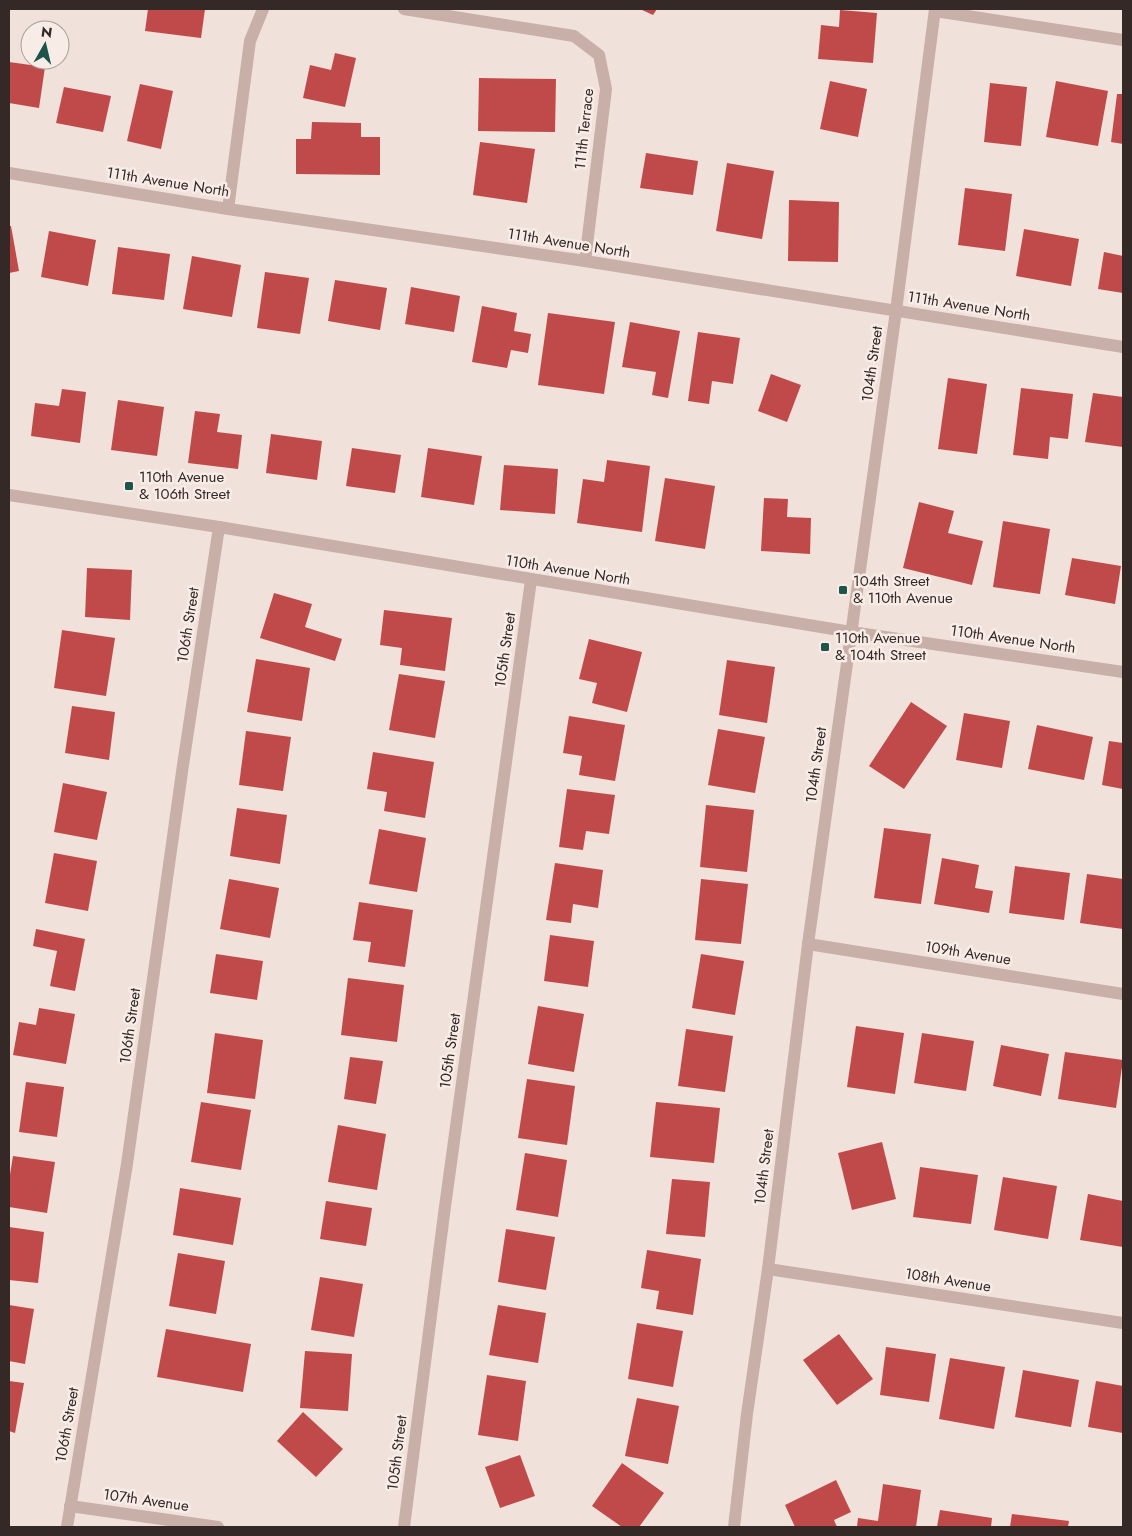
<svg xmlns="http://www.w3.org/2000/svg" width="1132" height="1536" font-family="Jost,sans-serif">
<rect width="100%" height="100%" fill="#f0e1db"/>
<g fill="#c04a49">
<polygon points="148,9 205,9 201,38 145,31"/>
<polygon points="640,9 657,9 653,15"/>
<polygon points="840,10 877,13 873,63 818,59 821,25 839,27"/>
<polygon points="335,53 356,58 345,107 303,98 310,65 331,70"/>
<polygon points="9,62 45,67 39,108 9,103"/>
<polygon points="479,78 556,79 555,132 478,131"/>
<polygon points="830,81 867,89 858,137 820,129"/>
<polygon points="1056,81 1108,91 1098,146 1046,137"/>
<polygon points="990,83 1027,87 1021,146 984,142"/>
<polygon points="140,84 173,91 161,149 127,141"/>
<polygon points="64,87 111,96 103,132 56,123"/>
<polygon points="1117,94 1123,94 1123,144 1111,142"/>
<polygon points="312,122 361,123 361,137 380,137 380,175 296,174 296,139 311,139"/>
<polygon points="480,142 535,149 527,203 473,195"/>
<polygon points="646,153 698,161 693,195 640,188"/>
<polygon points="727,163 774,171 762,239 716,231"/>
<polygon points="965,188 1012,194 1005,251 958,245"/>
<polygon points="789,200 839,202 838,262 788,261"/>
<polygon points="9,226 11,226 19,271 9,273"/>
<polygon points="1024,229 1079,239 1071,286 1016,276"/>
<polygon points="49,231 96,240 88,286 41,277"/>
<polygon points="118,247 170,254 164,300 112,294"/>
<polygon points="1104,252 1123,256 1123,293 1098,289"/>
<polygon points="192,256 241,265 232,317 183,309"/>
<polygon points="265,272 309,278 300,334 257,328"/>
<polygon points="335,280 387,288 380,330 328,321"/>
<polygon points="411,287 460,296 454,332 405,324"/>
<polygon points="482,306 517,313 514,331 531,334 528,353 511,350 507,368 472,362"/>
<polygon points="548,313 615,322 604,394 538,385"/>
<polygon points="630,322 680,331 668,398 652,395 656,372 622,367"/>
<polygon points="698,332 740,338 733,384 712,381 709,404 688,401"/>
<polygon points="771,374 801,385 787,422 758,411"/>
<polygon points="948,378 987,384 977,454 938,449"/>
<polygon points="1021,388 1073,394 1068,439 1050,437 1048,459 1013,455"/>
<polygon points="62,389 86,392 80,443 31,436 35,403 59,406"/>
<polygon points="1093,393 1123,397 1123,447 1085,442"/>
<polygon points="118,400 164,407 157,456 111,450"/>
<polygon points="195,411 220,414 217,432 242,435 238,469 188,463"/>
<polygon points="271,434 322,441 317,480 266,473"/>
<polygon points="352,448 401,455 395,493 346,486"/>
<polygon points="428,448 482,456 474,505 421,497"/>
<polygon points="607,460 650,466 642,532 577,523 583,479 604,482"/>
<polygon points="504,465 558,469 555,514 500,510"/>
<polygon points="665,478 715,486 705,549 655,541"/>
<polygon points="764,498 788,499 787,517 811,518 810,554 761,551"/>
<polygon points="919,502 954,511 948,533 983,541 972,585 903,568"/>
<polygon points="1003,521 1050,529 1040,594 993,587"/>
<polygon points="1072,558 1121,566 1115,604 1065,595"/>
<polygon points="87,568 132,570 130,620 85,617"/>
<polygon points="274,593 312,604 305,627 342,639 335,661 260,638"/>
<polygon points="384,610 452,618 445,671 400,665 402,648 380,645"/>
<polygon points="62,630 115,638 106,696 54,688"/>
<polygon points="589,639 642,652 627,712 592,703 597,683 579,679"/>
<polygon points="256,659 310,668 302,721 247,712"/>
<polygon points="727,660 775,667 767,723 719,715"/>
<polygon points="399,674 445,681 435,738 389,730"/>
<polygon points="911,702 947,726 904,789 869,766"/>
<polygon points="72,706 115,712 109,760 65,753"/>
<polygon points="964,713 1010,721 1002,768 956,760"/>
<polygon points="569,716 625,725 615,781 579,775 582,756 563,753"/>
<polygon points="1037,725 1093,737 1084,780 1028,769"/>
<polygon points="718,729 765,737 755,793 708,785"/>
<polygon points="246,731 291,737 283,791 239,785"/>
<polygon points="1109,741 1123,743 1123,789 1102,785"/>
<polygon points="373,752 434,762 425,818 384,811 387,792 367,789"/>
<polygon points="63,783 107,792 97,840 54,832"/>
<polygon points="567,789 615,795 609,834 586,831 583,850 559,847"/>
<polygon points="706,805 754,810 747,872 700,867"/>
<polygon points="237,808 287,815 280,864 230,856"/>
<polygon points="884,828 931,834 921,904 874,898"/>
<polygon points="379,829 426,838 417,892 369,884"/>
<polygon points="54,853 97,861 88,911 45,903"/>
<polygon points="942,858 979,865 975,888 993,891 989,913 934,904"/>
<polygon points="555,863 603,870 598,908 573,904 571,923 546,920"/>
<polygon points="1015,866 1070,873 1064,920 1009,913"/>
<polygon points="1087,874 1123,879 1123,929 1080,923"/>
<polygon points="229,879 279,888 270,938 220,929"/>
<polygon points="701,879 748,884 741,944 695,940"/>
<polygon points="359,902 413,910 405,967 368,962 371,942 353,940"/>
<polygon points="36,929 85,939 75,991 50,986 57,951 33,946"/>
<polygon points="550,935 594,941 588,987 544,981"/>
<polygon points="216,954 263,961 257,1000 210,993"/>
<polygon points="701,954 744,961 735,1015 692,1008"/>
<polygon points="348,978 404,985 397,1042 341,1035"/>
<polygon points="538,1006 584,1014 574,1072 528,1064"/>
<polygon points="39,1008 75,1014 66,1064 13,1055 19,1022 36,1025"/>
<polygon points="856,1026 904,1033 895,1094 847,1087"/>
<polygon points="686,1029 733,1036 725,1092 678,1086"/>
<polygon points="215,1033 263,1040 255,1099 207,1093"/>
<polygon points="922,1033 974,1041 966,1091 914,1083"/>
<polygon points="1001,1045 1049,1054 1041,1096 993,1086"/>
<polygon points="1065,1052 1123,1060 1116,1108 1058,1099"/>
<polygon points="350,1057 383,1061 376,1104 344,1099"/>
<polygon points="527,1079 575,1086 567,1145 518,1138"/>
<polygon points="26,1082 64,1087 57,1137 19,1132"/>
<polygon points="201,1102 251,1110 241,1170 191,1162"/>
<polygon points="656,1102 720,1108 714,1163 650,1157"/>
<polygon points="338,1125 386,1134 377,1190 328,1182"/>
<polygon points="882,1142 896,1199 852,1210 838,1153"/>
<polygon points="525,1153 567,1160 558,1217 516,1210"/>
<polygon points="13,1156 55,1162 47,1213 9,1207 9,1181"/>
<polygon points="920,1167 978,1175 971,1224 913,1217"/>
<polygon points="1003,1177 1057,1186 1048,1239 994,1230"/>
<polygon points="672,1179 710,1182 705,1237 666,1234"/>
<polygon points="180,1188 241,1198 233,1245 173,1235"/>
<polygon points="1088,1194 1123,1201 1123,1247 1080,1240"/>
<polygon points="326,1201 372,1208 366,1246 320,1239"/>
<polygon points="9,1227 44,1232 38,1283 9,1280"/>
<polygon points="506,1229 555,1237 546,1290 498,1282"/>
<polygon points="647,1250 701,1259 693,1315 656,1309 659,1291 641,1288"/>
<polygon points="178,1253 225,1261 216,1314 169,1306"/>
<polygon points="320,1277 363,1284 354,1337 311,1330"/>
<polygon points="9,1305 34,1309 25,1364 9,1361"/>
<polygon points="498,1305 546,1313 538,1363 489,1355"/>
<polygon points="637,1323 683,1331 673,1387 628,1379"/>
<polygon points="166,1329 251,1344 243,1392 157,1377"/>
<polygon points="839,1334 873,1379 837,1405 803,1360"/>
<polygon points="886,1347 936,1354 929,1402 880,1395"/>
<polygon points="305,1351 352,1354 348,1411 300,1408"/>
<polygon points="950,1358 1005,1367 994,1429 939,1419"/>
<polygon points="1023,1370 1079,1380 1071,1427 1015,1417"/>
<polygon points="487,1375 526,1381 518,1441 478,1435"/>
<polygon points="9,1381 24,1383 15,1433 9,1431"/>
<polygon points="1096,1381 1123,1386 1123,1433 1088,1427"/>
<polygon points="637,1398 679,1406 668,1464 625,1456"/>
<polygon points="303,1412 343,1449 316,1477 277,1441"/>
<polygon points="520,1455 535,1496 500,1508 485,1467"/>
<polygon points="622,1463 664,1493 639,1527 622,1527 592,1506"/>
<polygon points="836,1480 851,1512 834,1520 837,1527 795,1527 785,1505"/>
<polygon points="883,1484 921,1490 916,1527 857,1527 858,1518 878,1521"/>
<polygon points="940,1510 992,1518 991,1527 937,1527"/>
<polygon points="1012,1514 1069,1521 1068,1527 1010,1527"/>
</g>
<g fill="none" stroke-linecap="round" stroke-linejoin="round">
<g stroke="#c8afa7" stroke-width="12">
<polyline points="404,9 574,36 599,55 606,89 585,261"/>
<polyline points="935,11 1123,40"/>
<polyline points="9,173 228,209 585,261 1123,347"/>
<polyline points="228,209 250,41 263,9"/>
<polyline points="9,495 219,527 851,632 1123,672"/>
<polyline points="808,944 1123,994"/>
<polyline points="768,1269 1123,1323"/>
<polyline points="70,1506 218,1527"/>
<polyline points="67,1527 127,1164 183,765 219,527"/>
<polyline points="404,1527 444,1214 531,580"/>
<polyline points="734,1527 747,1414 768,1269 808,944 896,311 935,9"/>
</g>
</g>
<g fill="#1f544b" stroke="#f8ece7" stroke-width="2">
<rect x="124" y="481" width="10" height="10" rx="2.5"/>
<rect x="838" y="585" width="10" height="10" rx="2.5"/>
<rect x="820" y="642" width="10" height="10" rx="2.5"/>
</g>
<g text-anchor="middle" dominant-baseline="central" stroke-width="5" stroke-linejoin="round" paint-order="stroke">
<g font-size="15" fill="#352927" stroke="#f8ece7">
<text transform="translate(584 129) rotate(-84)">111th Terrace</text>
<text transform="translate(168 182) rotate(9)">111th Avenue North</text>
<text transform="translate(569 243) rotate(9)">111th Avenue North</text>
<text transform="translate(969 306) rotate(9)">111th Avenue North</text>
<text transform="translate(872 364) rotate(-82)">104th Street</text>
<text transform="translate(568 570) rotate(9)">110th Avenue North</text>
<text transform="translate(188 625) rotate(-81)">106th Street</text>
<text transform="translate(1013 639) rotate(8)">110th Avenue North</text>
<text transform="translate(505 650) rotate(-82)">105th Street</text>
<text transform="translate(816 765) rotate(-82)">104th Street</text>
<text transform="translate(968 953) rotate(9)">109th Avenue</text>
<text transform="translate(130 1026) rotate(-82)">106th Street</text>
<text transform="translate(450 1051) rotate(-82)">105th Street</text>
<text transform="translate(764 1167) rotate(-83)">104th Street</text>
<text transform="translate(948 1280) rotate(9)">108th Avenue</text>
<text transform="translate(67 1425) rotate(-80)">106th Street</text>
<text transform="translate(397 1453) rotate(-83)">105th Street</text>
<text transform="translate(146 1500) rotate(8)">107th Avenue</text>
</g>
<g font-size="15" fill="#352927" stroke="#f8ece7" text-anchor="start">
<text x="139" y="477">110th Avenue<tspan x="139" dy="17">&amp; 106th Street</tspan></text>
<text x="853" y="581">104th Street<tspan x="853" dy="17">&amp; 110th Avenue</tspan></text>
<text x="835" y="638">110th Avenue<tspan x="835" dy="17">&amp; 104th Street</tspan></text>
</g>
</g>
<rect width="1132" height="1536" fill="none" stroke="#352927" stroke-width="20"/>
<g transform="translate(45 45) rotate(8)"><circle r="24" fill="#f8ece7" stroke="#aa9e9a"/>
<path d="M0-4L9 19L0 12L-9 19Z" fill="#1f544b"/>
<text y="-8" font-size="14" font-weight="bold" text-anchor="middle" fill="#352927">N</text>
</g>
</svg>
